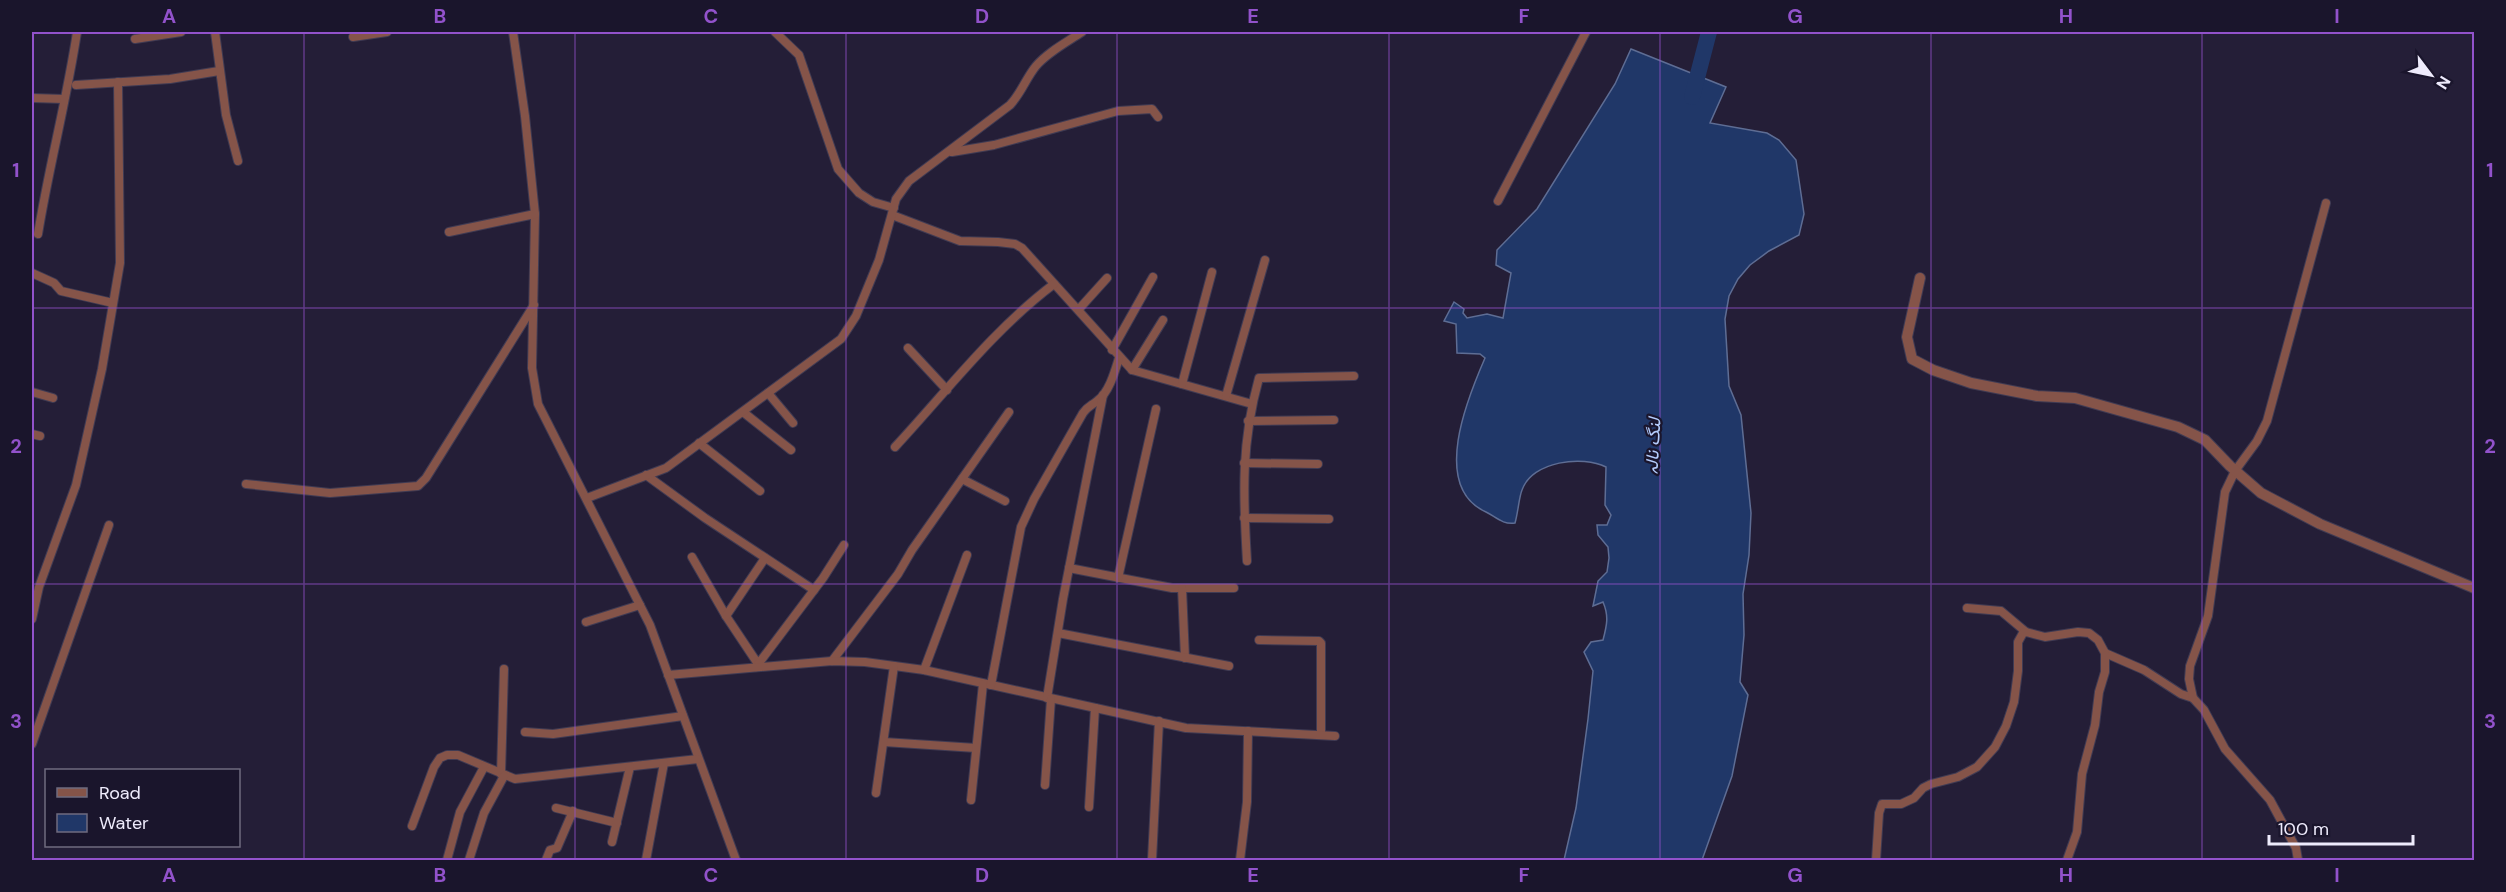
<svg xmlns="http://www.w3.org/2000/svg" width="2506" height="892" font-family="'DM Sans',Vazirmatn,sans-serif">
<rect width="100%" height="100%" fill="#241e37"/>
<path fill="#203768" stroke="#5e6d94" stroke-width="1.5" d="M1631,49l95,38 -16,36 57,10 12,7 17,20 8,54 -5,21 -30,16 -19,14 -12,14 -9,17 -4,23 4,67 12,29 10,98 -2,42 -6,39 1,41 -4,47 8,13 -16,81 -30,84h-138l12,-52 12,-89 5,-48 -9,-19 7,-10 12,-2c4,-15 6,-24 0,-38l-10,4 5,-25 9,-9 2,-14 -1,-11 -10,-12 -1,-10h10l4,-10 -6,-10 1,-38c-23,-12 -74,-6 -84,23 -3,7 -4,23 -7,33 -12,2 -19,-6 -29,-11 -56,-25 -18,-115 -1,-154l-5,-4 -23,-1 -1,-29 -12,-3 10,-19 10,7 -1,4 4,5 20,-4 16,4 8,-45 -15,-8 1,-15 40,-41 78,-125z"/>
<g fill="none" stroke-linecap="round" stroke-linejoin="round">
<polyline stroke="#203768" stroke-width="16" points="1692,97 1709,32"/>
<defs>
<g id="minor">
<polyline points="215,32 226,115 238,161"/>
<polyline points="513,32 525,116 535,214 532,368 538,404 650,625 736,860"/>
<polyline points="775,32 799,55 838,169 859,193 873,202 894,208"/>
<polyline points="353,37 387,32"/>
<polyline points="135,39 181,32"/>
<polyline points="76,85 170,79 219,71"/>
<polyline points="32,98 64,99"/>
<polyline points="952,152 994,145 1118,111 1152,109 1158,117"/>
<polyline points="1498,201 1586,32"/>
<polyline points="892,215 960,241 998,242 1015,244 1022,248 1132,370 1252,404"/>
<polyline points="449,232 535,214"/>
<path d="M38,234c11,-68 29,-135 39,-202"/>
<polyline points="32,273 54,283 61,291 113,303"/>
<polyline points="1079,309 1107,278"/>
<polyline points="908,348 947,390"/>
<polyline points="1112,350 1153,277"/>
<polyline points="1132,370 1163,320"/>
<polyline points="1182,384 1212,272"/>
<polyline points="32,392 53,398"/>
<polyline points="768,393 793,423"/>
<polyline points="1226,396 1265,260"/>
<polyline points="743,412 791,450"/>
<polyline points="1248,421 1334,420"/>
<polyline points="32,434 40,436"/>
<polyline points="699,443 760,491"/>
<path d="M895,447c51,-55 99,-118 159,-163"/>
<polyline points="1244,463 1318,464"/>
<polyline points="646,475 705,518 814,590"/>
<polyline points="962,479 1005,501"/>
<polyline points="246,484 330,493 418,486 426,478 534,305"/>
<path d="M587,498l79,-30 175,-129 15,-23 23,-56 17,-61 13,-18 101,-76c12,-13 16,-27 26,-39 12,-14 31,-24 46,-34"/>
<polyline points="1244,518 1329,519"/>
<polyline points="692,557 726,616 758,664"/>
<path d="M1247,561c-4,-66 -6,-119 12,-183l95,-2"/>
<polyline points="1069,568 1172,588 1234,588"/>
<polyline points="1118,578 1156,409"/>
<polyline points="1182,588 1185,658"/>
<polyline points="1967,608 2001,611 2026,632"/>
<polyline points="726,616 765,558"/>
<polyline points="32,619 39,587 76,485 102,369 120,263 118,82"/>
<polyline points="586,622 640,605"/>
<polyline points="1058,633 1229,666"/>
<polyline points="1259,640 1319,641 1321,643 1321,735"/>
<polyline points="2105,653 2144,670 2181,694 2193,698"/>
<polyline points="832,661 898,574 912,550 1009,412"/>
<polyline points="756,667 823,578 844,545"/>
<polyline points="924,670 967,555"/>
<polyline points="668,675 832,661 865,662 924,670 1186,728 1335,736"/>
<path d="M991,685l30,-158 13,-28 49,-86c5,-7 8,-7 14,-12 12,-8 18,-30 22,-43"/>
<polyline points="1047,698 1063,599 1103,395"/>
<polyline points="525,732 553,734 683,716"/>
<polyline points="884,742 976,748"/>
<polyline points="32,744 109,525"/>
<polyline points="501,774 504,669"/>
<polyline points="1045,785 1051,699"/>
<polyline points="876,793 894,666"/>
<polyline points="971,800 983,684"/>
<polyline points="1089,807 1095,708"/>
<polyline points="556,808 617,823"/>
<polyline points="412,826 434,767 440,758 447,755 458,755 515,779 698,759"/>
<polyline points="612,842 630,767"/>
<polyline points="447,860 460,812 484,767"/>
<polyline points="469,860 484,813 504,776"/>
<polyline points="546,860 550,850 557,848 573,811"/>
<polyline points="646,860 664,763"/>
<polyline points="1152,860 1159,721"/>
<polyline points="1240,860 1247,802 1248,731"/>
<polyline points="1876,860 1879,813 1882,804 1901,804 1914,798 1923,788 1931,784 1958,777 1977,767 1995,747 2006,726 2014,702 2018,671 2018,642 2023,633 2026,632 2045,637 2078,632 2089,633 2098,640 2105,653 2105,672 2099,692 2095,725 2082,774 2077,832 2067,860"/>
<polyline points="2298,860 2296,848 2270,800 2225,749 2204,710 2193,698 2189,679 2190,666 2208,616 2225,492 2235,471 2257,441 2267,421 2326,203"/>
</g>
<polyline id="tertiary" points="1920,278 1907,337 1912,359 1933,370 1971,383 2037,396 2075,398 2178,427 2205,440 2230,466 2261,493 2320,524 2474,588"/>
</defs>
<use href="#minor" stroke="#403b53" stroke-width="10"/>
<use href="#tertiary" stroke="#403b53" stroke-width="12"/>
<use href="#minor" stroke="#855449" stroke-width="8"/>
<use href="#tertiary" stroke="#855449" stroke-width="10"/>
</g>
<path fill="none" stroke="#9252cb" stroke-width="1.5" stroke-opacity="0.55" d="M304,32v828M575,32v828M846,32v828M1117,32v828M1389,32v828M1660,32v828M1931,32v828M2202,32v828M32,308h2442M32,584h2442"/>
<g text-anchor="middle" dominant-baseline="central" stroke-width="4.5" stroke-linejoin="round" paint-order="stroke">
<g font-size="18" font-style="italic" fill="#b3cbfb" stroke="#1a152c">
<text transform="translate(1653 446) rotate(-87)">لنگ نالہ</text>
</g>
</g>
<rect width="2506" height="892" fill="none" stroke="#1a152c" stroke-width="66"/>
<rect x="45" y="769" width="195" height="78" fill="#1a152c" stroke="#6f6b7f" stroke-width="1.5"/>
<rect x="57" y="788" width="30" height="9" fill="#855449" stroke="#6f6b7f" stroke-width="1.5"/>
<text x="99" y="799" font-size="18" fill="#eeebfc">Road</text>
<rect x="57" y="814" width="30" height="18" fill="#203768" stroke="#6f6b7f" stroke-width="1.5"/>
<text x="99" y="829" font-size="18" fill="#eeebfc">Water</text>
<g transform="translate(2431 75) rotate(122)" stroke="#1a152c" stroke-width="4.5" paint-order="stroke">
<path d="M0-4.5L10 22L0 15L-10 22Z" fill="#eeebfc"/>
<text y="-9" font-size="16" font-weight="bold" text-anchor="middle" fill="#eeebfc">N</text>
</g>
<path d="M2269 835v9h144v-9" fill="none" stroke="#eeebfc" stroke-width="3"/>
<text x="2278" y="835" font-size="18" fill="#eeebfc" stroke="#1a152c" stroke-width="4.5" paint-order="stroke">100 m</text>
<rect x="33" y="33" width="2440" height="826" fill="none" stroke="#9252cb" stroke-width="2"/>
<g font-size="20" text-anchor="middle" font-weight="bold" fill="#9252cb">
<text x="169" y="23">A</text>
<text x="440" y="23">B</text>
<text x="711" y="23">C</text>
<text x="982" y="23">D</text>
<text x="1253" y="23">E</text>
<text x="1524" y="23">F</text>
<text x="1795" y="23">G</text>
<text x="2066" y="23">H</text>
<text x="2337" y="23">I</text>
<text x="16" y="177">1</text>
<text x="2490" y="177">1</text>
<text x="16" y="453">2</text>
<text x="2490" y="453">2</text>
<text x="16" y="728">3</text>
<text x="2490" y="728">3</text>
<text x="169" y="882">A</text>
<text x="440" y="882">B</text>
<text x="711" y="882">C</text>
<text x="982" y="882">D</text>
<text x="1253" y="882">E</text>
<text x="1524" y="882">F</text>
<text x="1795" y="882">G</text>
<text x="2066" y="882">H</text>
<text x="2337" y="882">I</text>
</g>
</svg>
